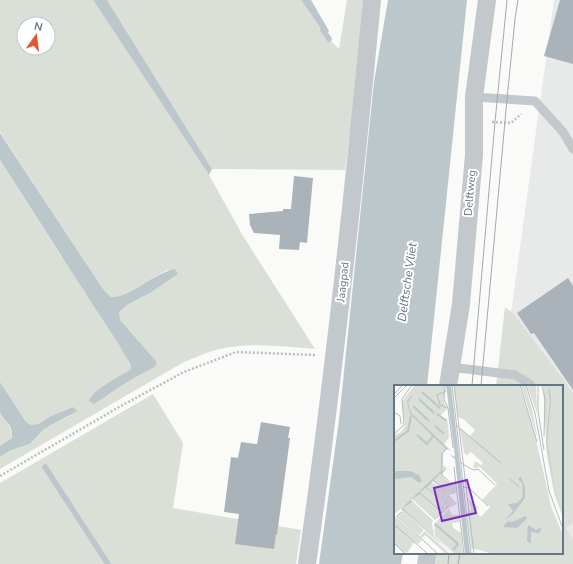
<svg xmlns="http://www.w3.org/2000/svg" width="573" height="564" font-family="'Nunito Sans',sans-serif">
<rect width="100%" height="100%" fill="#fafaf8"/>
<polygon fill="#e8e9e9" points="554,0 573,0 573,558 562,542 562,386 501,386"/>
<g fill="#dadfd7" fill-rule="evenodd">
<path d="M0,0h93l116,175 34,61 72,113c-28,-2 -57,-6 -84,-2 -17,2 -32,9 -47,15l-184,107v-12l11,-7 19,-6 14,-15 25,-13 4,-9 -22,9 -13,8 -7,1 -5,-3 -26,-40v-222c27,43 54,86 82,128 15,23 42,56 49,81l-15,10 -9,17 27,-18 21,-11 2,-5 -37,-42 -1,-8 8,-7 23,-12 28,-19 -11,-4c-13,7 -43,28 -56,27l-8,-8 -103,-157zM24,24h24v24h-24z"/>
<polygon points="107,0 301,0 326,36 339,49 347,0 368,0 345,170 212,169"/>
<polygon points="505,307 514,314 573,393 573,523 566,528 573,539 573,564 436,564 437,553 562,553 562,386 496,386"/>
<polygon points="153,394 183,443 173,508 301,530 296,564 0,564 0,483"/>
<path d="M0,411c6,9 12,16 12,27l-12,8z"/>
</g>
<g fill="#bbc7cb">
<polygon points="93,0 107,0 212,169 209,175"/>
<polygon points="301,0 311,0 329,31 326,36"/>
<polygon points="388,0 467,0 427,386 395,386 395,553 403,553 401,564 319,564 339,420 374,82"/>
<path d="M0,133l103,156 8,8c18,1 43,-24 64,-28l3,5 -28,19 -23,12 -8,7 1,8 37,42 -2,5 -21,11 -40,26 -5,-3c5,-13 31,-24 42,-32l-1,-5 -12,-21 -49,-75 -69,-108z"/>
<path d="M0,382l26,40 5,3 7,-1 13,-8 22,-9 4,4 -33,18 -14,15 -19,6 -11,7v-11l12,-8c1,-15 -7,-15 -12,-26 0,-6 0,-23 0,-30z"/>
</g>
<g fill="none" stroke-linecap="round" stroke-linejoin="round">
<g stroke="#bbc7cb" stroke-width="5.5">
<polyline points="323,30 329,39"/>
<polyline points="45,467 108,564"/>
</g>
</g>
<g fill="#aab3b9">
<polygon points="560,0 573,0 573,64 544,56"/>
<polygon points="294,176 313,178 307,243 300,242 299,250 279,249 280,235 254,233 250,225 249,214 283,211 283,209 291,209"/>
<polygon points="568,278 573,286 573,390 534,333 531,334 517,313"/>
<polygon points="261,422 290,427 288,438 290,438 277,535 276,534 274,549 235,544 239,514 224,512 231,457 238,458 241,442 257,444"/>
</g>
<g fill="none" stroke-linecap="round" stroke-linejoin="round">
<g stroke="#bbbfc2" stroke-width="2.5" stroke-dasharray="2 2" stroke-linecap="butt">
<polyline points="492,122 511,123 521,114"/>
<polyline points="0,476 119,407 184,372 236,352 316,355"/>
</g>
<g stroke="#c3c8cc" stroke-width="9">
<polyline points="474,97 535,101 563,132 573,149"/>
<polyline points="450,367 515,375 530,384 531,386"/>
</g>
<g stroke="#c3c8cc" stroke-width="18">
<polyline points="448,386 461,304 474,155 474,97 487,0"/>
<path d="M307,564c27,-188 47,-375 65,-564"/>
<polyline points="426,564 428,553"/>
</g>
<g stroke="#a2aab0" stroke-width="1">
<polyline points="472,386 495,122 507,0"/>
<polyline points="481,386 507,99 515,19 518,0"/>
<polyline points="448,564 449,553"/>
<polyline points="458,564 460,553"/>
</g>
</g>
<g text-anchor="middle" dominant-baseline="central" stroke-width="4" stroke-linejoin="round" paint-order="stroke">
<g font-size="11" fill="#657683" stroke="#fff">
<text transform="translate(470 193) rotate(-85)">Delftweg</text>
<text transform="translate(343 282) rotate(-84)">Jaagpad</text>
</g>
<g font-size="12" font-style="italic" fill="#60757c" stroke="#fff">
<text transform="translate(407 282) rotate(-82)">Delftsche Vliet</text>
</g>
</g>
<g transform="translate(394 385)">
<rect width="169" height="169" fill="#fafaf8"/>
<path d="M21,0h30l-1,17 3,7 -7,7 8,7 1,15 -6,7 2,3 -3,3 1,14 11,9 -7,-6 -5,3 -11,11 11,7 -8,-9 6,-6 14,12 1,-11 1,18 -7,2 8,9 -7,3 -15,13 -23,-21 7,-6 22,21 1,-2 -22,-20 6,-4 21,20 -2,-3 3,-3 -4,2 -18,-18 -32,28v-79l7,-3 4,-6 -3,-25zM60,0h65l16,50 16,71 12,29v19h-69l-23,-6 -4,-36 4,-1v-3l-3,-9 10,8 -3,4 6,6 9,-10 -8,-7 15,-16 -17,-17 -7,1 2,-7 6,4 2,-2 -12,-11 -4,3 -3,-2 -4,-25 10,8 5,-6 -12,-11 -5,-2zM127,0h4l7,24 6,31zM133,0h9l1,28zM149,0h4l3,19 -2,-19h15v133l-9,-25 -7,-38zM16,116l22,20 -4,6 4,-4 2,13 19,18 -50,-45zM7,123l23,22 -5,5 -21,-19 4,-4zM55,124l3,6h7l1,7 -8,1 1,5 8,5 2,21h-8l-20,-18 -1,-12zM0,130l28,25 -4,4 -12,-7 8,5 -6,10 -3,1 -11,-10zM31,146l25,23h-4l-21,-19 -3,3 -2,-2z" fill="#dadfd7"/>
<path d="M52,0h5l19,169h-5l-10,-95 -6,-5 6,3zM153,0l3,7 1,9 -4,42 8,47 8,25 -9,-29 -8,-43 4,-42zM20,8l-6,9 3,11 40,38 -4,-2 -4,4 -1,18 5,-3 -5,6 12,11 -14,-11 -6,6 15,15 -16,-14 -6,6 17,17 4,-3 -3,4 3,2 -3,3 2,-3 -21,-19 -6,4 22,20 2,-1 -9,9 6,-7 -21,-19 -9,6 22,21 -6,7 5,-7 -20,-19 -9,6 49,46 -51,-46 -7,7 47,-44v-17l4,-6 -35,-34 -3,-13zM2,86h14l9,4 3,6 -3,2 -8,-6 -15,2 -2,-4zM127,91l4,12v10l-12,16 -8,6 8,-9 -5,-7 9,-1 6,-6 -1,-14 -4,-4zM132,131l1,2 -10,10 -14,-1 5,-6 4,1zM134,140l8,5 6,-3 -3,6 -8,-1v12l-4,-3z" fill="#bbc7cb"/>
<path fill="none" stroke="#bbc7cb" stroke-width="2" d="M28,7l18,16M25,14l15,14M19,21l16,15M43,29l10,7M41,41l9,8M23,50l10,9 6,-8M0,56l14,-10 3,-15M41,139l23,20 -5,6"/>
<path fill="none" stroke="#b5bdc2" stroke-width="1" d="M51,0l-1,14 4,9 5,40M58,0l19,169M60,0l20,169M126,0l17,57M132,0l9,28 14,78 14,38M144,0v26l6,39M148,0l3,14 -1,37M52,6l-9,4 3,10 8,3M0,9l9,-9M0,13l13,-13M0,27l6,4 1,8M62,40l45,38M0,49l10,-9 -2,-26 10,-14M169,65v26M67,78l12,7 5,-1 17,16M60,82l10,87M116,94l9,8M69,102l6,1 19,18M7,127l-4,4 41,38M0,143l2,-2 32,28M0,158l11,11"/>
<path fill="#7b2cbf" fill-opacity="0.15" stroke="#7b2cbf" stroke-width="2" d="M73,95l9,33 -34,8 -8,-33z"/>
<rect width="169" height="169" fill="none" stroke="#657683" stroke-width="2"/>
</g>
<g transform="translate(36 36) rotate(14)"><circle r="19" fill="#ffffff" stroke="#c1c8cd"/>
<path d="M0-3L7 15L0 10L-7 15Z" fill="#e4572e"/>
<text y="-6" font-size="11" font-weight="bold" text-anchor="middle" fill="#657683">N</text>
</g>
</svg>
